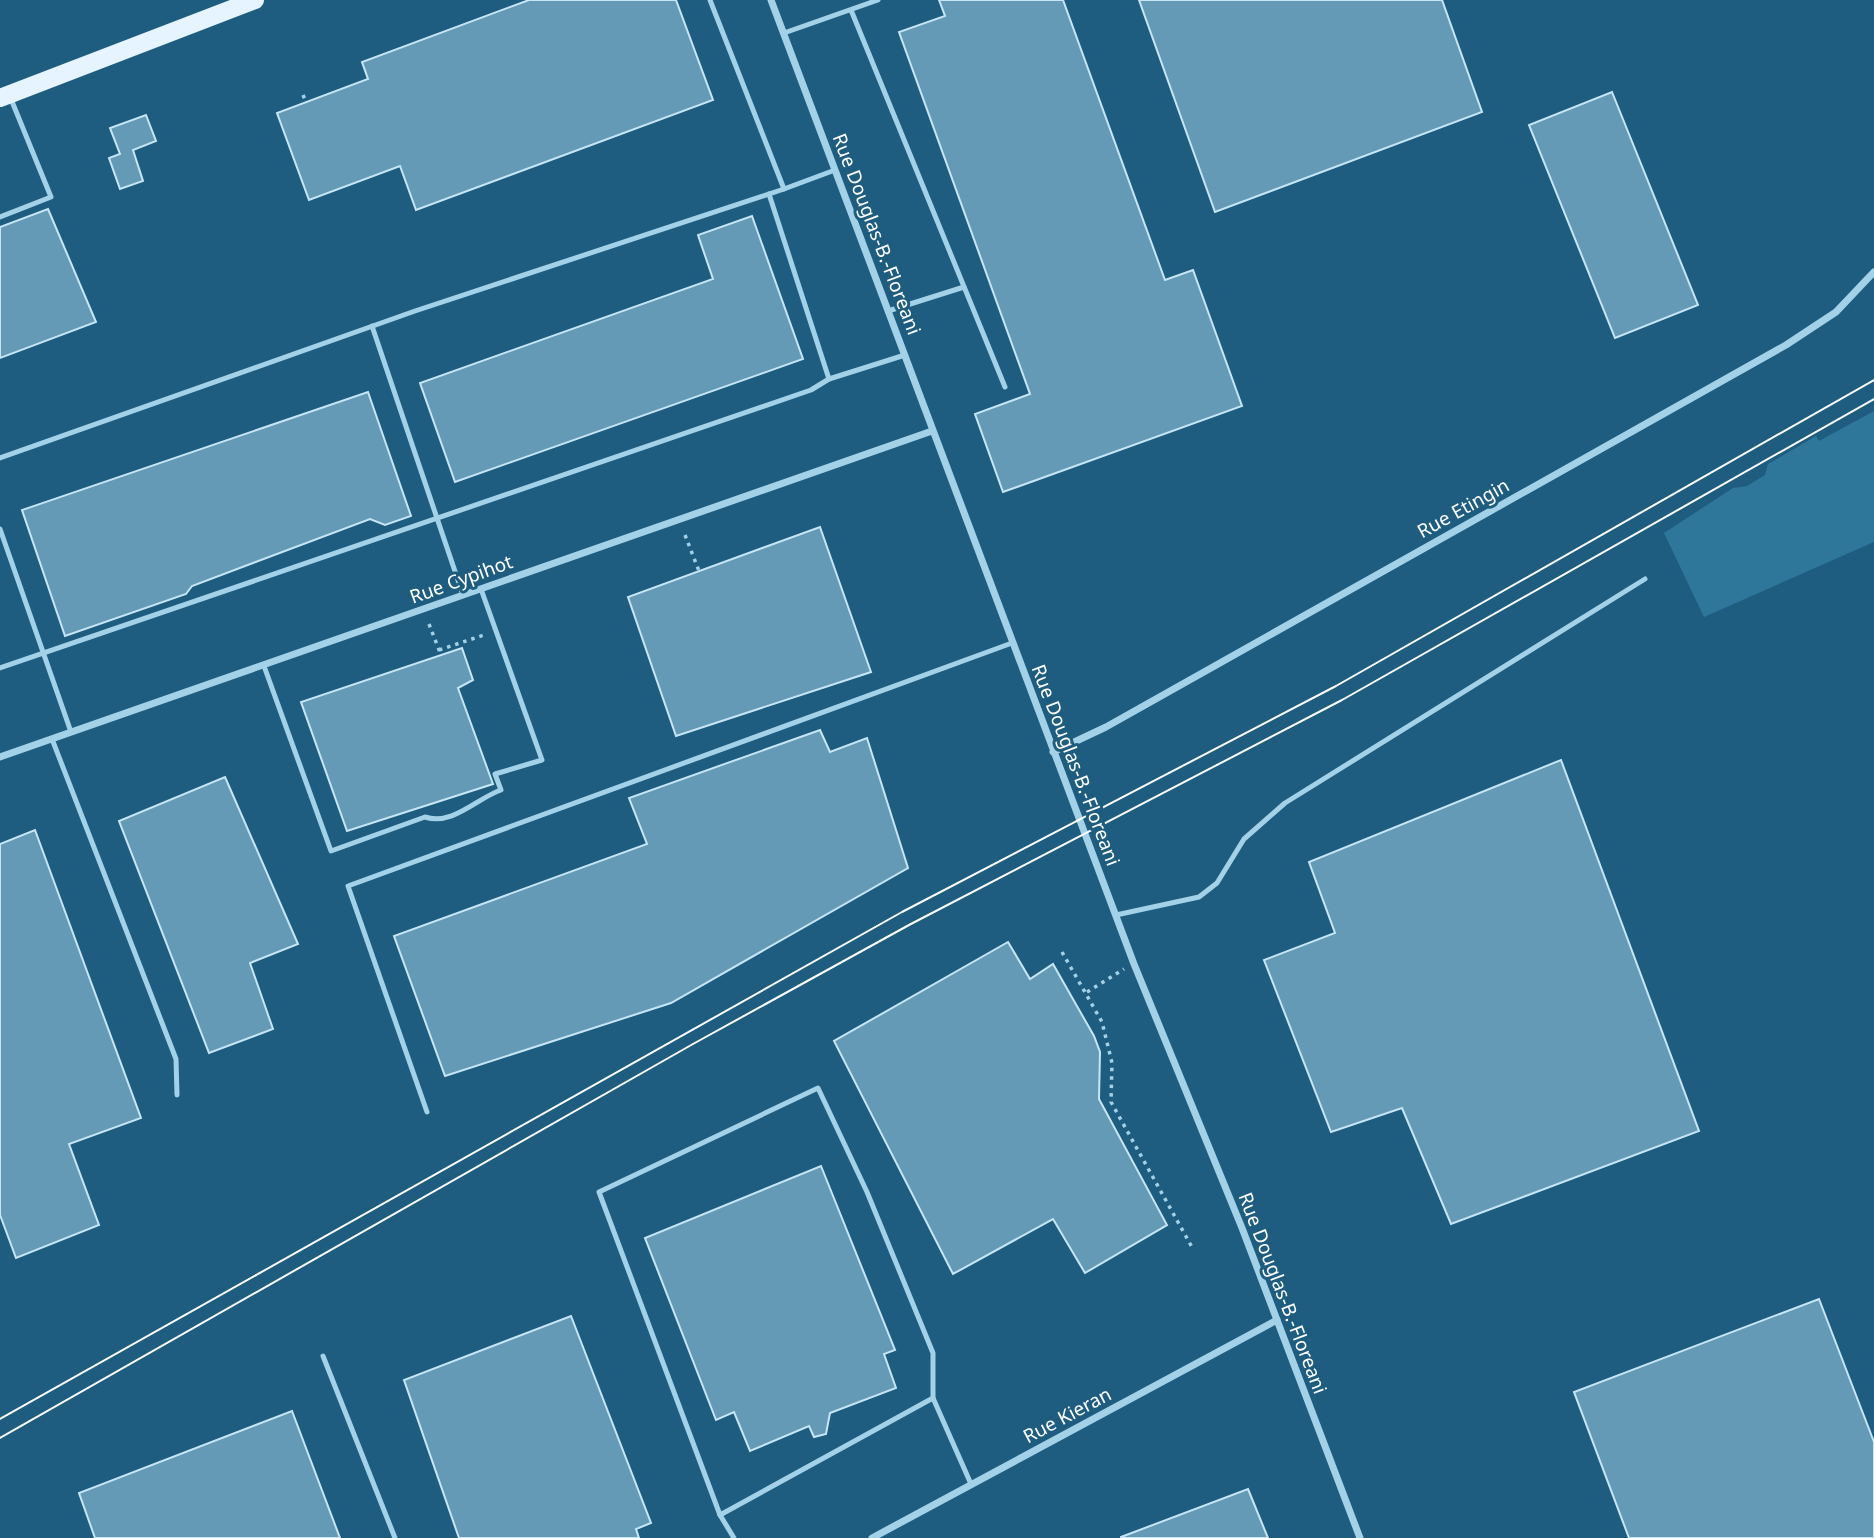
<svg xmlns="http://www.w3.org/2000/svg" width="1874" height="1538" font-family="'Noto Sans',sans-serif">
<rect width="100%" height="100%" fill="#1e5d7f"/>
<polygon fill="#2e779b" points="1874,411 1874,542 1704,617 1664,533 1733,488 1747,486 1765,475 1768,464 1816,436 1819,441"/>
<g fill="#649ab6" stroke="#c6e6f6" stroke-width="2">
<polygon points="529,0 676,0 713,100 416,210 400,166 309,200 277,113 368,79 362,62"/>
<polygon points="939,0 1063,0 1165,280 1193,270 1242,406 1003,492 975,414 1030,394 899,32 945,16"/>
<polygon points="1139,0 1442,0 1482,112 1215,212"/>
<polygon points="1612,92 1698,305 1615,338 1529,125"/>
<polygon points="146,115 156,141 133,150 143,181 120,189 109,158 120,154 110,128"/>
<polygon points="48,209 96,322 0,358 0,227"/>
<polygon points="752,216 803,359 455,482 420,383 713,279 698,235"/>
<polygon points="368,392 411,516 385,525 370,519 192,586 186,594 65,636 22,510"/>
<polygon points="820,527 871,672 676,736 628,597"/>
<polygon points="462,648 473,680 458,688 493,784 347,831 301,702"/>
<polygon points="820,730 830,752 867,738 908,868 671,1003 445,1076 394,936 647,844 629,798"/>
<polygon points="1561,760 1699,1131 1451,1224 1402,1108 1331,1132 1264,960 1335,933 1309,862"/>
<polygon points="225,777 298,944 250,963 273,1029 209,1053 119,821"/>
<polygon points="35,830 141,1118 69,1144 99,1225 16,1258 0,1215 0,844"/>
<polygon points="1008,942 1030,979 1053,964 1094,1036 1100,1052 1099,1099 1167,1225 1085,1273 1053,1219 953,1274 834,1041"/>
<polygon points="821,1166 895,1350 884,1354 896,1388 830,1413 826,1434 814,1437 809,1426 750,1451 734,1412 716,1420 645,1238"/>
<polygon points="1819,1299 1874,1442 1874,1538 1629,1538 1574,1392"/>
<polygon points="571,1316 651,1523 636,1529 639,1538 459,1538 404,1380"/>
<polygon points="292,1411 340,1538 95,1538 79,1493"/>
<polygon points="1248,1489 1268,1538 1121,1538 1121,1537"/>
</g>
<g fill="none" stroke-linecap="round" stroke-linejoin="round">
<g stroke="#a2d1e8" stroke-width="3.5" stroke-dasharray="3.5 5" stroke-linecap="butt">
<polyline points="303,95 306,102"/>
<polyline points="685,535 699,571"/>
<polyline points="429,624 441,655"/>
<polyline points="439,650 487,634"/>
<polyline points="1062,952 1102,1022 1112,1063 1111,1102 1193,1249"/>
<polyline points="1087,992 1124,969"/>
</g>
<g stroke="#a2d1e8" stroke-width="5">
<polyline points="710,0 784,189 835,170"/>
<polyline points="851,10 1005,387"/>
<polyline points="784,33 878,0"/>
<polyline points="769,194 829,379 905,355"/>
<polyline points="0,217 51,197 11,99"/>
<polyline points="888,311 964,287"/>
<polyline points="372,326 463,595"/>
<polyline points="0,458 415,311 784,189"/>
<polyline points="0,529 71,732"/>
<path d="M264,666l67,185 94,-34c28,9 52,-19 76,-27l-6,-16 47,-14 -61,-171"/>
<polyline points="0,668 811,390 829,379"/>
<polyline points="52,739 176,1059 177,1095"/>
<polyline points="1116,915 1199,897 1217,883 1244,839 1285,803 1645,579"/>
<polyline points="427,1112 348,886 1012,643"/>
<polyline points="323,1356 395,1538"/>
<polyline points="720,1515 933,1398"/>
<polyline points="734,1538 720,1515 599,1192 818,1088 867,1192 933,1353 933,1398 971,1484"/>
</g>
<g stroke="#a2d1e8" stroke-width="7">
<polyline points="771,0 1134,964 1242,1228 1360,1538"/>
<polyline points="1053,752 1106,727 1786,345 1836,312 1874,272"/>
<polyline points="0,757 932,431"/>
<polyline points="872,1538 1277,1320"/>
</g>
<polyline stroke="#e5f4fe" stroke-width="18" points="0,98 255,0"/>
<g stroke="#fff" stroke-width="2">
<polyline points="0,1419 902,912 1336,686 1874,380"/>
<polyline points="0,1438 693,1044 909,925 1342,700 1874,399"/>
</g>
</g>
<g text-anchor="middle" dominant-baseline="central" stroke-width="6" stroke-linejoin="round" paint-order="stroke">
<g font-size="19" fill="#fff" stroke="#1e5d7f">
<text transform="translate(877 234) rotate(69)">Rue Douglas-B.-Floreani</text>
<text transform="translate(1463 508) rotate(-29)">Rue Etingin</text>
<text transform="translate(461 579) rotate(-20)">Rue Cypihot</text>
<text transform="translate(1076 765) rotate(69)">Rue Douglas-B.-Floreani</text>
<text transform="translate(1283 1293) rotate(69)">Rue Douglas-B.-Floreani</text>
<text transform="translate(1067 1415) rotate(-28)">Rue Kieran</text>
</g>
</g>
</svg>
